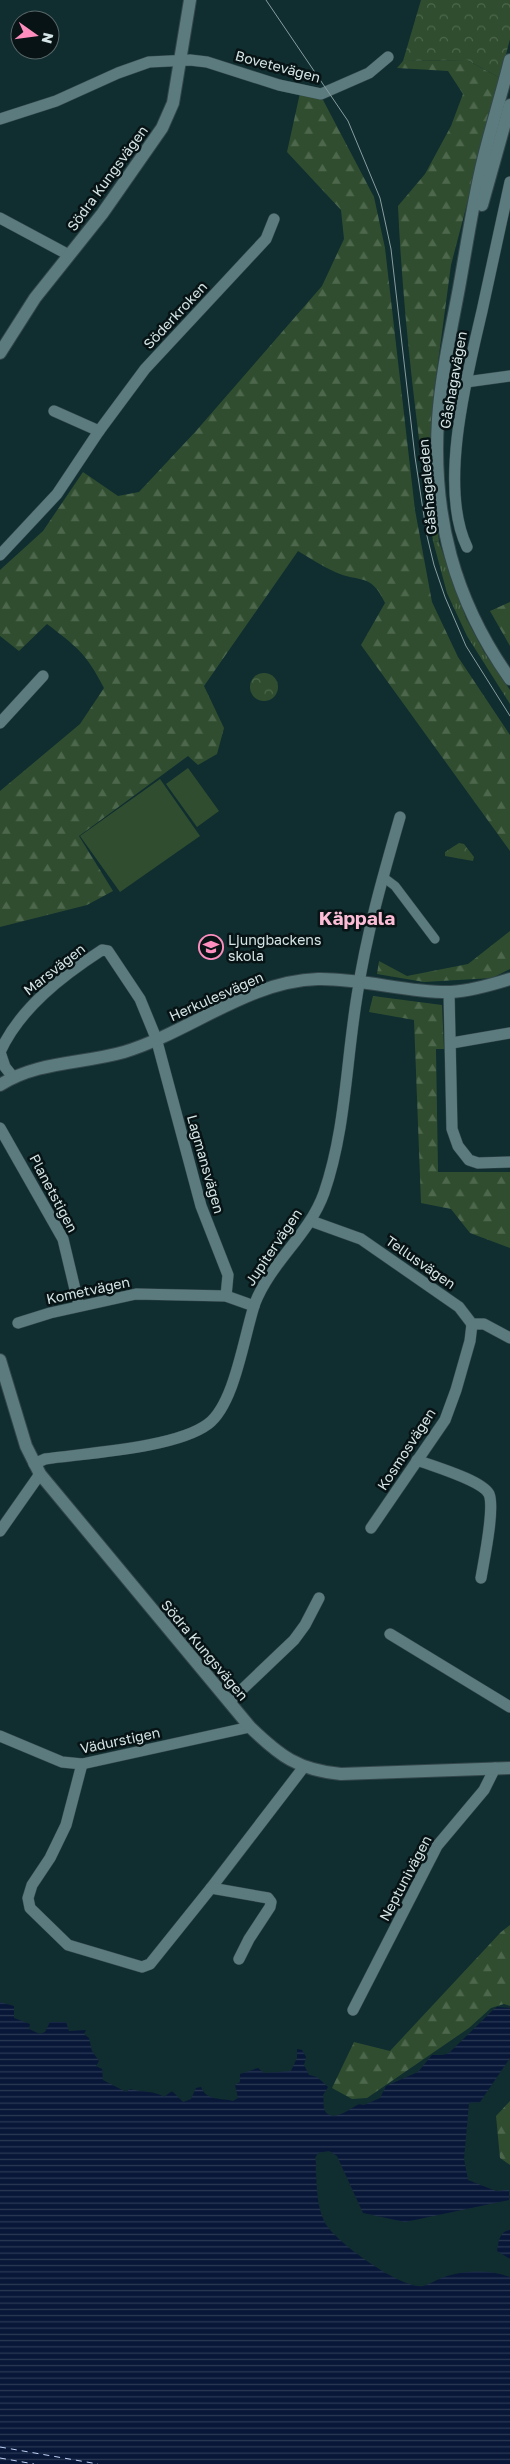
<svg xmlns="http://www.w3.org/2000/svg" width="510" height="2464" font-family="'Golos Text',sans-serif">
<defs>
<pattern id="grass-tufts" width="24" height="20" patternUnits="userSpaceOnUse" patternTransform="scale(1.25)"><rect width="24" height="20" fill="#304e2f"/><path d="M3 7l-1-3M5 7V3M7 7l1-3M15 17l-1-3M17 17v-4M19 17l1-3" fill="none" stroke="#4d674d"/></pattern>
<pattern id="forest-firs" width="22" height="20" patternUnits="userSpaceOnUse" patternTransform="scale(1.25)"><rect width="22" height="20" fill="#304e2f"/><path d="M5 1l3.5 6h-7zM16 11l3.5 6h-7z" fill="#4d674d"/></pattern>
<pattern id="park-crowns" width="20" height="18" patternUnits="userSpaceOnUse" patternTransform="scale(1.25)"><rect width="20" height="18" fill="#304e2f"/><path d="M2 6a3 3 0 1 1 6 0M12 15a3 3 0 1 1 6 0" fill="none" stroke="#4d674d"/></pattern>
<pattern id="water-rules" width="6" height="5" patternUnits="userSpaceOnUse" patternTransform="scale(1.25)"><rect width="6" height="5" fill="#081737"/><path d="M0 2.5h6" fill="none" stroke="#2b3954"/></pattern>
</defs>
<rect width="100%" height="100%" fill="#102d30"/>
<polygon fill="url(#grass-tufts)" points="433,541 439,542 466,618 484,652 510,690 510,704 467,636 447,593"/>
<g fill="url(#forest-firs)">
<path d="M467,60l33,18 -49,187 -17,127 -4,59 9,91 -6,-1c-16,-111 -30,-223 -35,-335l27,-32 26,-48 12,-32 -15,-23 -51,-3 6,-7z"/>
<path d="M300,93l22,5 52,99 11,51 30,262 17,92 26,55 52,78v116l-149,-206 24,-42c-14,-31 -26,-20 -50,-31 -13,-6 -25,-14 -37,-21l-94,135 20,42 -7,26 -19,11 -10,-9 -109,80 34,55 -26,14 -87,22v-136l80,-67 24,-36c-18,-35 -27,-41 -57,-64l-28,27 -19,-15v-66l43,-39 40,-59 35,24 21,-4 57,-61 126,-145 22,-47 -3,-29 -54,-58z"/>
<polygon points="510,602 510,646 490,611"/>
<polygon points="510,931 510,969 492,978 424,982 377,974 379,961 407,976 468,964"/>
<polygon points="373,996 442,1005 444,1049 436,1049 438,1172 510,1172 510,1248 470,1233 451,1209 421,1203 414,1020 369,1012"/>
<polygon points="510,1925 510,2006 504,2004 491,2008 469,2028 367,2098 352,2099 332,2088 354,2042 390,2051 501,1932"/>
<polygon points="510,2101 510,2165 500,2158 496,2116"/>
</g>
<g fill="url(#park-crowns)">
<polygon points="421,0 510,0 510,39 500,78 467,60 403,61"/>
<circle cx="264" cy="687" r="14"/>
<polygon points="459,843 464,844 474,857 473,861 445,856 445,852"/>
</g>
<g fill="#304e2f">
<polygon points="188,768 219,811 197,827 166,784"/>
<polygon points="160,779 200,836 120,892 80,836"/>
</g>
<g fill="url(#water-rules)">
<path d="M0,2002l14,4v12l16,6 -1,5 11,5 5,-2 5,-10h16l3,9 17,-1 -2,4 5,4 3,13 7,10 -3,5 6,3 1,11 23,12 4,-3c11,3 26,2 34,8l8,-6 11,11 8,-3 5,-11 5,-1c5,14 21,11 32,14l5,-3 -3,-13 5,-3v-8l18,-6 6,5 27,-2 6,-13v-9l5,1 4,7 -2,8 5,10 8,2 11,10 -5,8c1,4 0,13 2,16 8,13 27,-4 34,-7l5,1 16,-7 6,-12 32,-14 14,-17h11l6,-2 44,-43 4,-3 13,1v50l-30,44 -11,1 -5,56 4,21 28,11 13,-1v10l-104,22 -42,-9 -26,-57 -8,-5 -11,2 -3,5c2,5 0,10 1,15 1,17 1,33 8,48 8,19 78,69 99,65 8,-2 16,-8 24,-10 22,-6 43,-6 63,1v187h-510z"/>
<path d="M510,2230v29l-13,-8c2,-10 2,-19 13,-21z"/>
</g>
<g fill="none" stroke-linecap="round" stroke-linejoin="round">
<g stroke="#bfd2f9" stroke-width="1" stroke-dasharray="6 5" stroke-linecap="butt">
<polyline points="0,2447 98,2464"/>
<polyline points="0,2458 34,2464"/>
</g>
<defs>
<polyline id="pedestrian" points="383,877 395,886 435,939"/>
<g id="minor">
<polyline points="0,119 56,101 118,73 149,62 190,60 207,62 279,85 321,94 369,73 388,57"/>
<polyline points="0,218 69,255"/>
<polyline points="466,382 510,376"/>
<polyline points="54,411 99,431"/>
<path d="M467,547c-29,-60 0,-172 15,-236 9,-43 19,-86 28,-129"/>
<polyline points="0,555 57,494 99,431 145,369 266,239 274,219"/>
<polyline points="0,723 43,676"/>
<polyline points="449,992 452,1129 458,1146 469,1160 478,1163 510,1162"/>
<polyline points="452,1043 510,1033"/>
<path d="M13,1077l-8,-10 -5,-15c20,-44 62,-76 102,-102l6,1 32,48 16,39 45,168 27,69 -2,21"/>
<polyline points="0,1128 63,1239 79,1306"/>
<polyline points="311,1221 361,1239 459,1307 472,1324 484,1324 510,1338"/>
<polyline points="18,1323 50,1313 136,1294 226,1296 254,1306"/>
<path d="M417,1460c15,6 65,20 72,34 6,14 -5,66 -8,84"/>
<path d="M34,1464l11,-5c42,-6 131,-11 163,-35 27,-20 36,-89 47,-121 16,-41 54,-68 69,-110 22,-64 22,-131 33,-197 9,-61 26,-120 43,-179"/>
<polyline points="371,1528 445,1420 456,1390 470,1341 472,1324"/>
<polyline points="0,1531 40,1474"/>
<polyline points="390,1634 510,1707"/>
<polyline points="229,1702 294,1640 305,1625 319,1598"/>
<polyline points="0,1736 62,1762 82,1764 250,1727"/>
<polyline points="82,1764 66,1825 50,1858 32,1885 28,1898 30,1908 68,1945 142,1967 150,1964 211,1888 303,1768"/>
<polyline points="211,1888 268,1898 271,1902 270,1907 249,1939 239,1959"/>
<polyline points="353,2010 437,1846 484,1790 495,1768"/>
</g>
<g id="tertiary">
<polyline points="0,353 35,298 102,214 162,128 173,103 190,0"/>
<path d="M0,1085c38,-24 82,-21 124,-33 66,-20 124,-71 194,-73 45,-1 89,14 133,13 20,-1 40,-7 59,-13"/>
<path d="M0,1360l26,86 14,28 210,253c30,29 48,43 91,47l169,-6"/>
</g>
<g id="secondary">
<path d="M510,60c-9,37 -21,73 -29,109 -9,40 -15,80 -22,119 -8,43 -18,87 -21,131 -6,97 16,181 72,260"/>
<polyline points="482,205 510,105"/>
</g>
</defs>
<use href="#pedestrian" stroke="#33474a" stroke-width="10"/>
<use href="#minor" stroke="#33474a" stroke-width="12"/>
<use href="#tertiary" stroke="#33474a" stroke-width="14"/>
<use href="#secondary" stroke="#33474a" stroke-width="14"/>
<use href="#pedestrian" stroke="#5c7b7e" stroke-width="9"/>
<use href="#minor" stroke="#5c7b7e" stroke-width="11"/>
<use href="#tertiary" stroke="#5c7b7e" stroke-width="12"/>
<use href="#secondary" stroke="#5c7b7e" stroke-width="12"/>
<polyline stroke="#889d9f" stroke-width="1" points="266,0 348,121 380,198 391,249 415,457 427,536 434,565 445,597 466,646 510,716"/>
</g>
<defs>
<symbol id="school-ring" viewBox="-11 -11 22 22"><circle r="9.5" fill="#071314" stroke="#fe8ebe" stroke-width="1.5"/><path d="M0-5L7-2L0 1L-7-2ZM-4 1L0 2.5L4 1V4Q0 6-4 4Z" fill="#fe8ebe"/></symbol>
</defs>
<g fill-rule="evenodd">
<use href="#school-ring" x="197" y="933" width="28" height="28"/>
</g>
<g text-anchor="middle" dominant-baseline="central" stroke-width="5" stroke-linejoin="round" paint-order="stroke">
<g font-size="14" fill="#d5e5e7" stroke="#071314">
<text transform="translate(278 66) rotate(15)">Bovetevägen</text>
<text transform="translate(107 178) rotate(-54)">Södra Kungsvägen</text>
<text transform="translate(175 315) rotate(-47)">Söderkroken</text>
<text transform="translate(453 380) rotate(-80)">Gåshagavägen</text>
<text transform="translate(427 487) rotate(-95)">Gåshagaleden</text>
<text transform="translate(54 969) rotate(-38)">Marsvägen</text>
<text transform="translate(216 996) rotate(-24)">Herkulesvägen</text>
<text transform="translate(206 1164) rotate(74)">Lagmansvägen</text>
<text transform="translate(54 1193) rotate(62)">Planetstigen</text>
<text transform="translate(273 1247) rotate(-56)">Jupitervägen</text>
<text transform="translate(421 1262) rotate(35)">Tellusvägen</text>
<text transform="translate(88 1290) rotate(-12)">Kometvägen</text>
<text transform="translate(406 1449) rotate(-57)">Kosmosvägen</text>
<text transform="translate(205 1650) rotate(50)">Södra Kungsvägen</text>
<text transform="translate(120 1740) rotate(-12)">Vädurstigen</text>
<text transform="translate(405 1878) rotate(-62)">Neptunivägen</text>
</g>
<g font-size="14" fill="#d5e5e7" stroke="#071314" text-anchor="start">
<text x="228" y="939">Ljungbackens<tspan x="228" dy="16">skola</tspan></text>
</g>
<g font-size="19" font-weight="bold" fill="#fcbcd5" stroke="#071314">
<text x="357" y="917">Käppala</text>
</g>
</g>
<g transform="translate(35 35) rotate(104)"><circle r="24" fill="#071314" stroke="#596768"/>
<path d="M0-4L9 19L0 12L-9 19Z" fill="#fe8ebe"/>
<text y="-8" font-size="14" font-weight="bold" text-anchor="middle" fill="#d5e5e7">N</text>
</g>
</svg>
